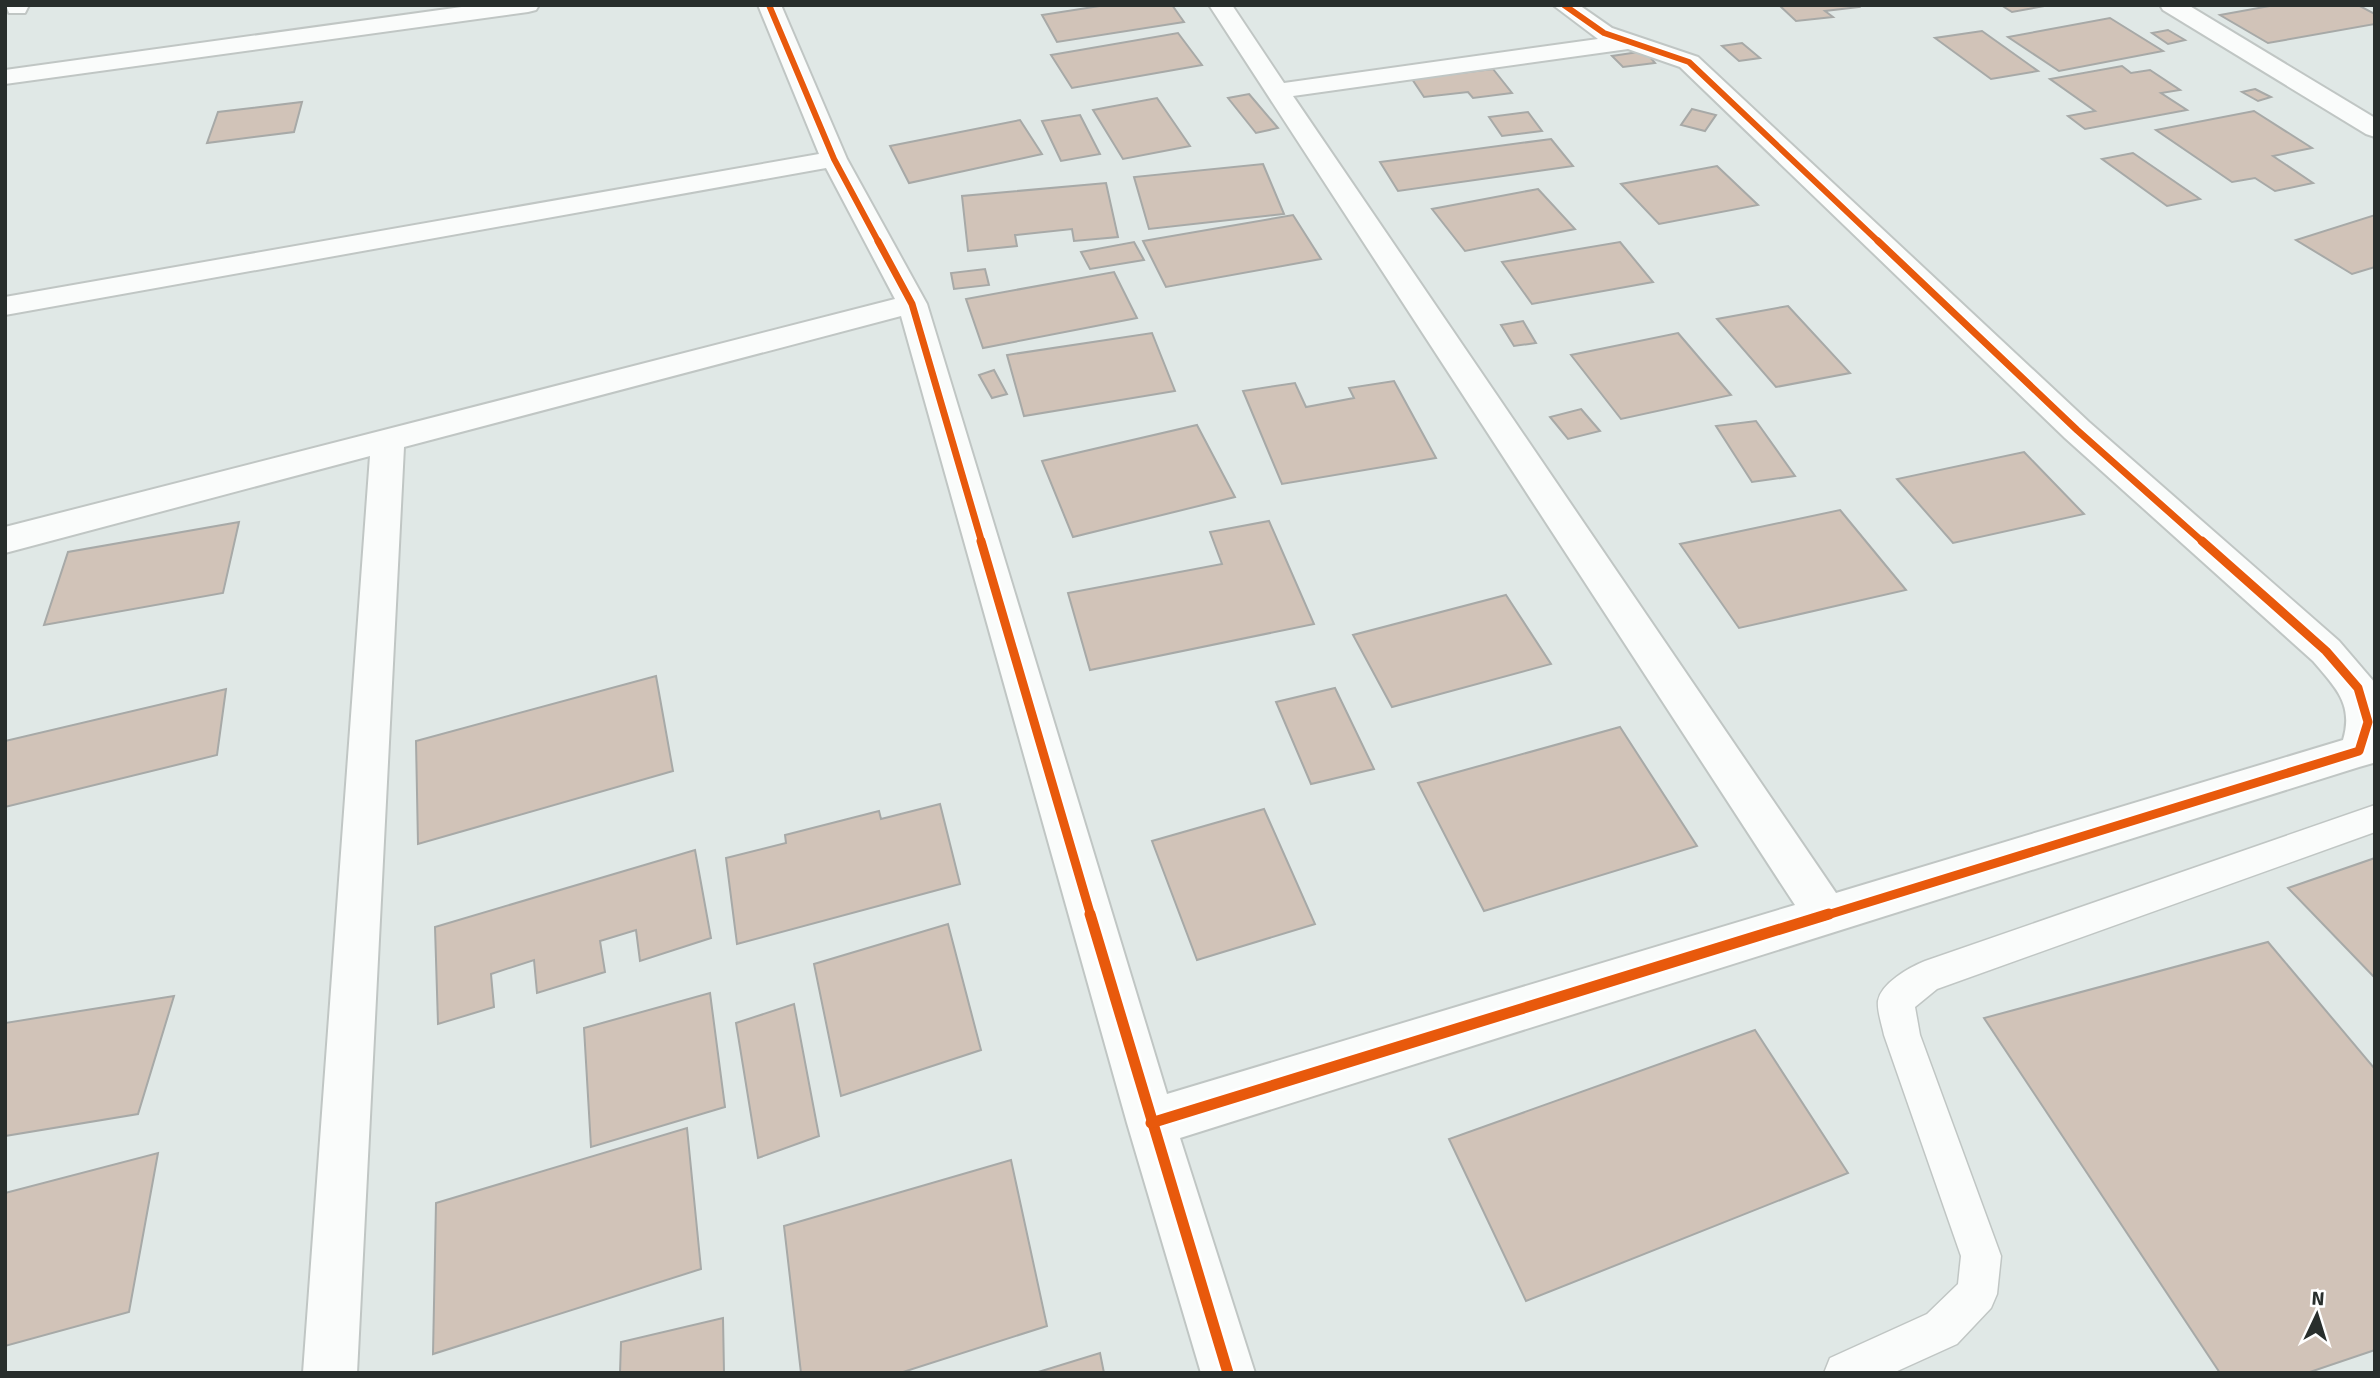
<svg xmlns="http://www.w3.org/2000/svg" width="2380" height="1378" font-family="Signika,sans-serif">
<rect width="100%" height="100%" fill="#e0e8e6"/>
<g fill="#d1c3b8" stroke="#a7a9a7" stroke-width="2">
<polygon points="1106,5 1172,5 1184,22 1057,42 1042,15"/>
<polygon points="1779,5 1857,5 1859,7 1825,11 1833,17 1796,21"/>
<polygon points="2001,5 2050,5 2012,12"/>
<polygon points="2275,5 2358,5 2375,14 2375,24 2268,43 2220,15"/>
<polygon points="2110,18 2163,51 2059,71 2008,37"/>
<polygon points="2168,30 2185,40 2168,44 2152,33"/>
<polygon points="1982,31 2038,71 1991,79 1935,38"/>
<polygon points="1178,33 1202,65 1072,88 1051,55"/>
<polygon points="1742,43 1760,58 1739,61 1722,46"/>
<polygon points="1645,51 1655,63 1623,67 1612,56"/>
<polygon points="2122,66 2131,73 2150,70 2180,90 2161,93 2187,110 2085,129 2068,116 2095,111 2050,79"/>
<polygon points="1493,69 1512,93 1473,98 1468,92 1424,97 1412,79"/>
<polygon points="2255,89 2271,97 2258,101 2242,92"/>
<polygon points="1249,94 1278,128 1256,133 1228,98"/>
<polygon points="1157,98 1190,146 1123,159 1093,110"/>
<polygon points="302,102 294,132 207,143 218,112"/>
<polygon points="1692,109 1716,115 1705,131 1681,125"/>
<polygon points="2254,111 2312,148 2273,156 2313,183 2275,191 2255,178 2232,182 2156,130"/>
<polygon points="1528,112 1542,131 1502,136 1489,117"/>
<polygon points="1080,115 1100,154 1061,161 1042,121"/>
<polygon points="1020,120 1042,154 909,183 890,146"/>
<polygon points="1551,139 1573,166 1398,191 1380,162"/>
<polygon points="2133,153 2200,199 2167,206 2102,159"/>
<polygon points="1263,164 1284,214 1149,229 1134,177"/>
<polygon points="1717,166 1758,205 1659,224 1621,184"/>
<polygon points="1106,183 1118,237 1074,241 1072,229 1015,235 1017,246 968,251 962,196"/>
<polygon points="1538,189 1575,229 1465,251 1432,209"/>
<polygon points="1293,215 1321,259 1166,287 1143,241"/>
<polygon points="2375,215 2375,267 2352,274 2296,240"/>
<polygon points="1134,242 1144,260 1090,269 1081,252"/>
<polygon points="1620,242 1653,282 1532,304 1502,262"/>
<polygon points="985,269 989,285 954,289 951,273"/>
<polygon points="1114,272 1137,318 983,348 966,299"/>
<polygon points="1788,306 1850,373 1776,387 1717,319"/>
<polygon points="1523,321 1536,343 1514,346 1501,325"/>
<polygon points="1152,333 1175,391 1024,416 1007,355"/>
<polygon points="1678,333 1731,395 1621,419 1571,355"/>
<polygon points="994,370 1007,394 992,398 979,375"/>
<polygon points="1394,381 1436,458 1282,484 1243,391 1295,383 1306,407 1354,398 1349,388"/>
<polygon points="1581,409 1600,431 1568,439 1550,417"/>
<polygon points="1756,421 1795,476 1752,482 1716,426"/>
<polygon points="1197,425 1235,497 1073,537 1042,461"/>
<polygon points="2024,452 2084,514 1953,543 1897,479"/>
<polygon points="1840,510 1906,590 1739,628 1680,544"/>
<polygon points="1269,521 1314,624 1090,670 1068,593 1222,564 1210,532"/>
<polygon points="239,522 223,593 44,625 68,552"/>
<polygon points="1506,595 1551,664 1392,707 1353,635"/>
<polygon points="656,676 673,771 418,844 416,741"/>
<polygon points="1335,688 1374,769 1311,784 1276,702"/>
<polygon points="226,689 217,755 5,807 5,741"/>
<polygon points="1620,727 1697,846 1484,911 1418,783"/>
<polygon points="940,804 960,884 737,944 726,858 786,843 785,835 879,811 881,819"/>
<polygon points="1264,809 1315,924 1197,960 1152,841"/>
<polygon points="695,850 711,938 640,961 636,930 600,941 605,972 537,993 534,960 491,974 494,1007 438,1024 435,927"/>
<polygon points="2375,858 2375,978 2288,888"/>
<polygon points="948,924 981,1050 841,1096 814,964"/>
<polygon points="2268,942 2375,1069 2375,1350 2307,1373 2220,1373 1984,1018"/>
<polygon points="710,993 725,1107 591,1147 584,1028"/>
<polygon points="174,996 138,1114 5,1136 5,1023"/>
<polygon points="794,1004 819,1136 758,1158 736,1023"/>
<polygon points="1755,1030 1848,1173 1526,1301 1449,1139"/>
<polygon points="687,1128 701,1269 433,1354 436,1203"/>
<polygon points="158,1153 129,1312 5,1346 5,1193"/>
<polygon points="1011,1160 1047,1326 900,1373 801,1373 784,1226"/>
<polygon points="723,1318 724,1373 620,1373 621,1342"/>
<polygon points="1100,1353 1104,1373 1035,1373"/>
</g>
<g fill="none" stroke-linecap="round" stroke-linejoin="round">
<defs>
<path id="lane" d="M2375,805v27l-438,157 -22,18 5,28 81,221 -4,38 -6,14 -34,36 -64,29h-69l6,-15 97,-44 31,-30 3,-28 -77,-221c-2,-10 -7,-24 -6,-34 3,-18 32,-34 47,-40z"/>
<g id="street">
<polygon points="6,5 29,5 25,13 9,13"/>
<polygon points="476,5 539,5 536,10 528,12 5,84 5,70"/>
<path d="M758,5h23l66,154 80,145 240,790 628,-189 -586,-900h23l52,78 314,-44 -45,-34h26l33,23 86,29 391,365 250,219 36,42v76l-2,4 -14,4 -1179,371 75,235h-54l-74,-250 -226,-807 -497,131 -47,926h-54l67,-917 -365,97v-26l890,-228 -69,-131 -821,147v-18l814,-143zM1628,49l52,18 385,371 248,223c22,26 41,43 30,79l-507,153 -543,-797z"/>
<polygon points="2160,5 2188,5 2375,118 2375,137 2366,134 2163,10"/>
</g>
</defs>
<use href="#lane" stroke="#c0c6c4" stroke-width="3"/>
<use href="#street" stroke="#c0c6c4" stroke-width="4"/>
<use href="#lane" fill="#fafcfb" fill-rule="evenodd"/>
<use href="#street" fill="#fafcfb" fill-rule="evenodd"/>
<defs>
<g id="cycleway-far3">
<polyline points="769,5 834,159 879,243"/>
<polyline points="1564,5 1604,33 1689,62 1880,243"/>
</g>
<g id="cycleway-far2">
<polyline points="878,241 912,304 982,543"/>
<polyline points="1878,241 2077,430 2204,543"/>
</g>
<g id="cycleway-far1">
<polyline points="981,541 1091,916"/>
<polyline points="1824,916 2359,751 2368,722 2358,688 2326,651 2202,541"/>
</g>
<g id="cycleway">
<polyline points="1090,914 1228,1373"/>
<polyline points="1151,1123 1829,914"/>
</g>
</defs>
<use href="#cycleway-far3" stroke="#fff" stroke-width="9"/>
<use href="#cycleway-far2" stroke="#fff" stroke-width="10"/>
<use href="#cycleway-far1" stroke="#fff" stroke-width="13"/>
<use href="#cycleway" stroke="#fff" stroke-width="16"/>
<use href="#cycleway-far3" stroke="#e8590c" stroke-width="6"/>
<use href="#cycleway-far2" stroke="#e8590c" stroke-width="7"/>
<use href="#cycleway-far1" stroke="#e8590c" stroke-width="9"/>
<use href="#cycleway" stroke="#e8590c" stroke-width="11"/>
</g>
<rect width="2380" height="1378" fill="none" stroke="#282e2c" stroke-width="14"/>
<g transform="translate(2317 1315) rotate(4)" stroke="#ffffff" stroke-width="5" paint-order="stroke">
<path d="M0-5L12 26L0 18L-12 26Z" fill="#282e2c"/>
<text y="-10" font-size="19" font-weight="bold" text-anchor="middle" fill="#282e2c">N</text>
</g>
</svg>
